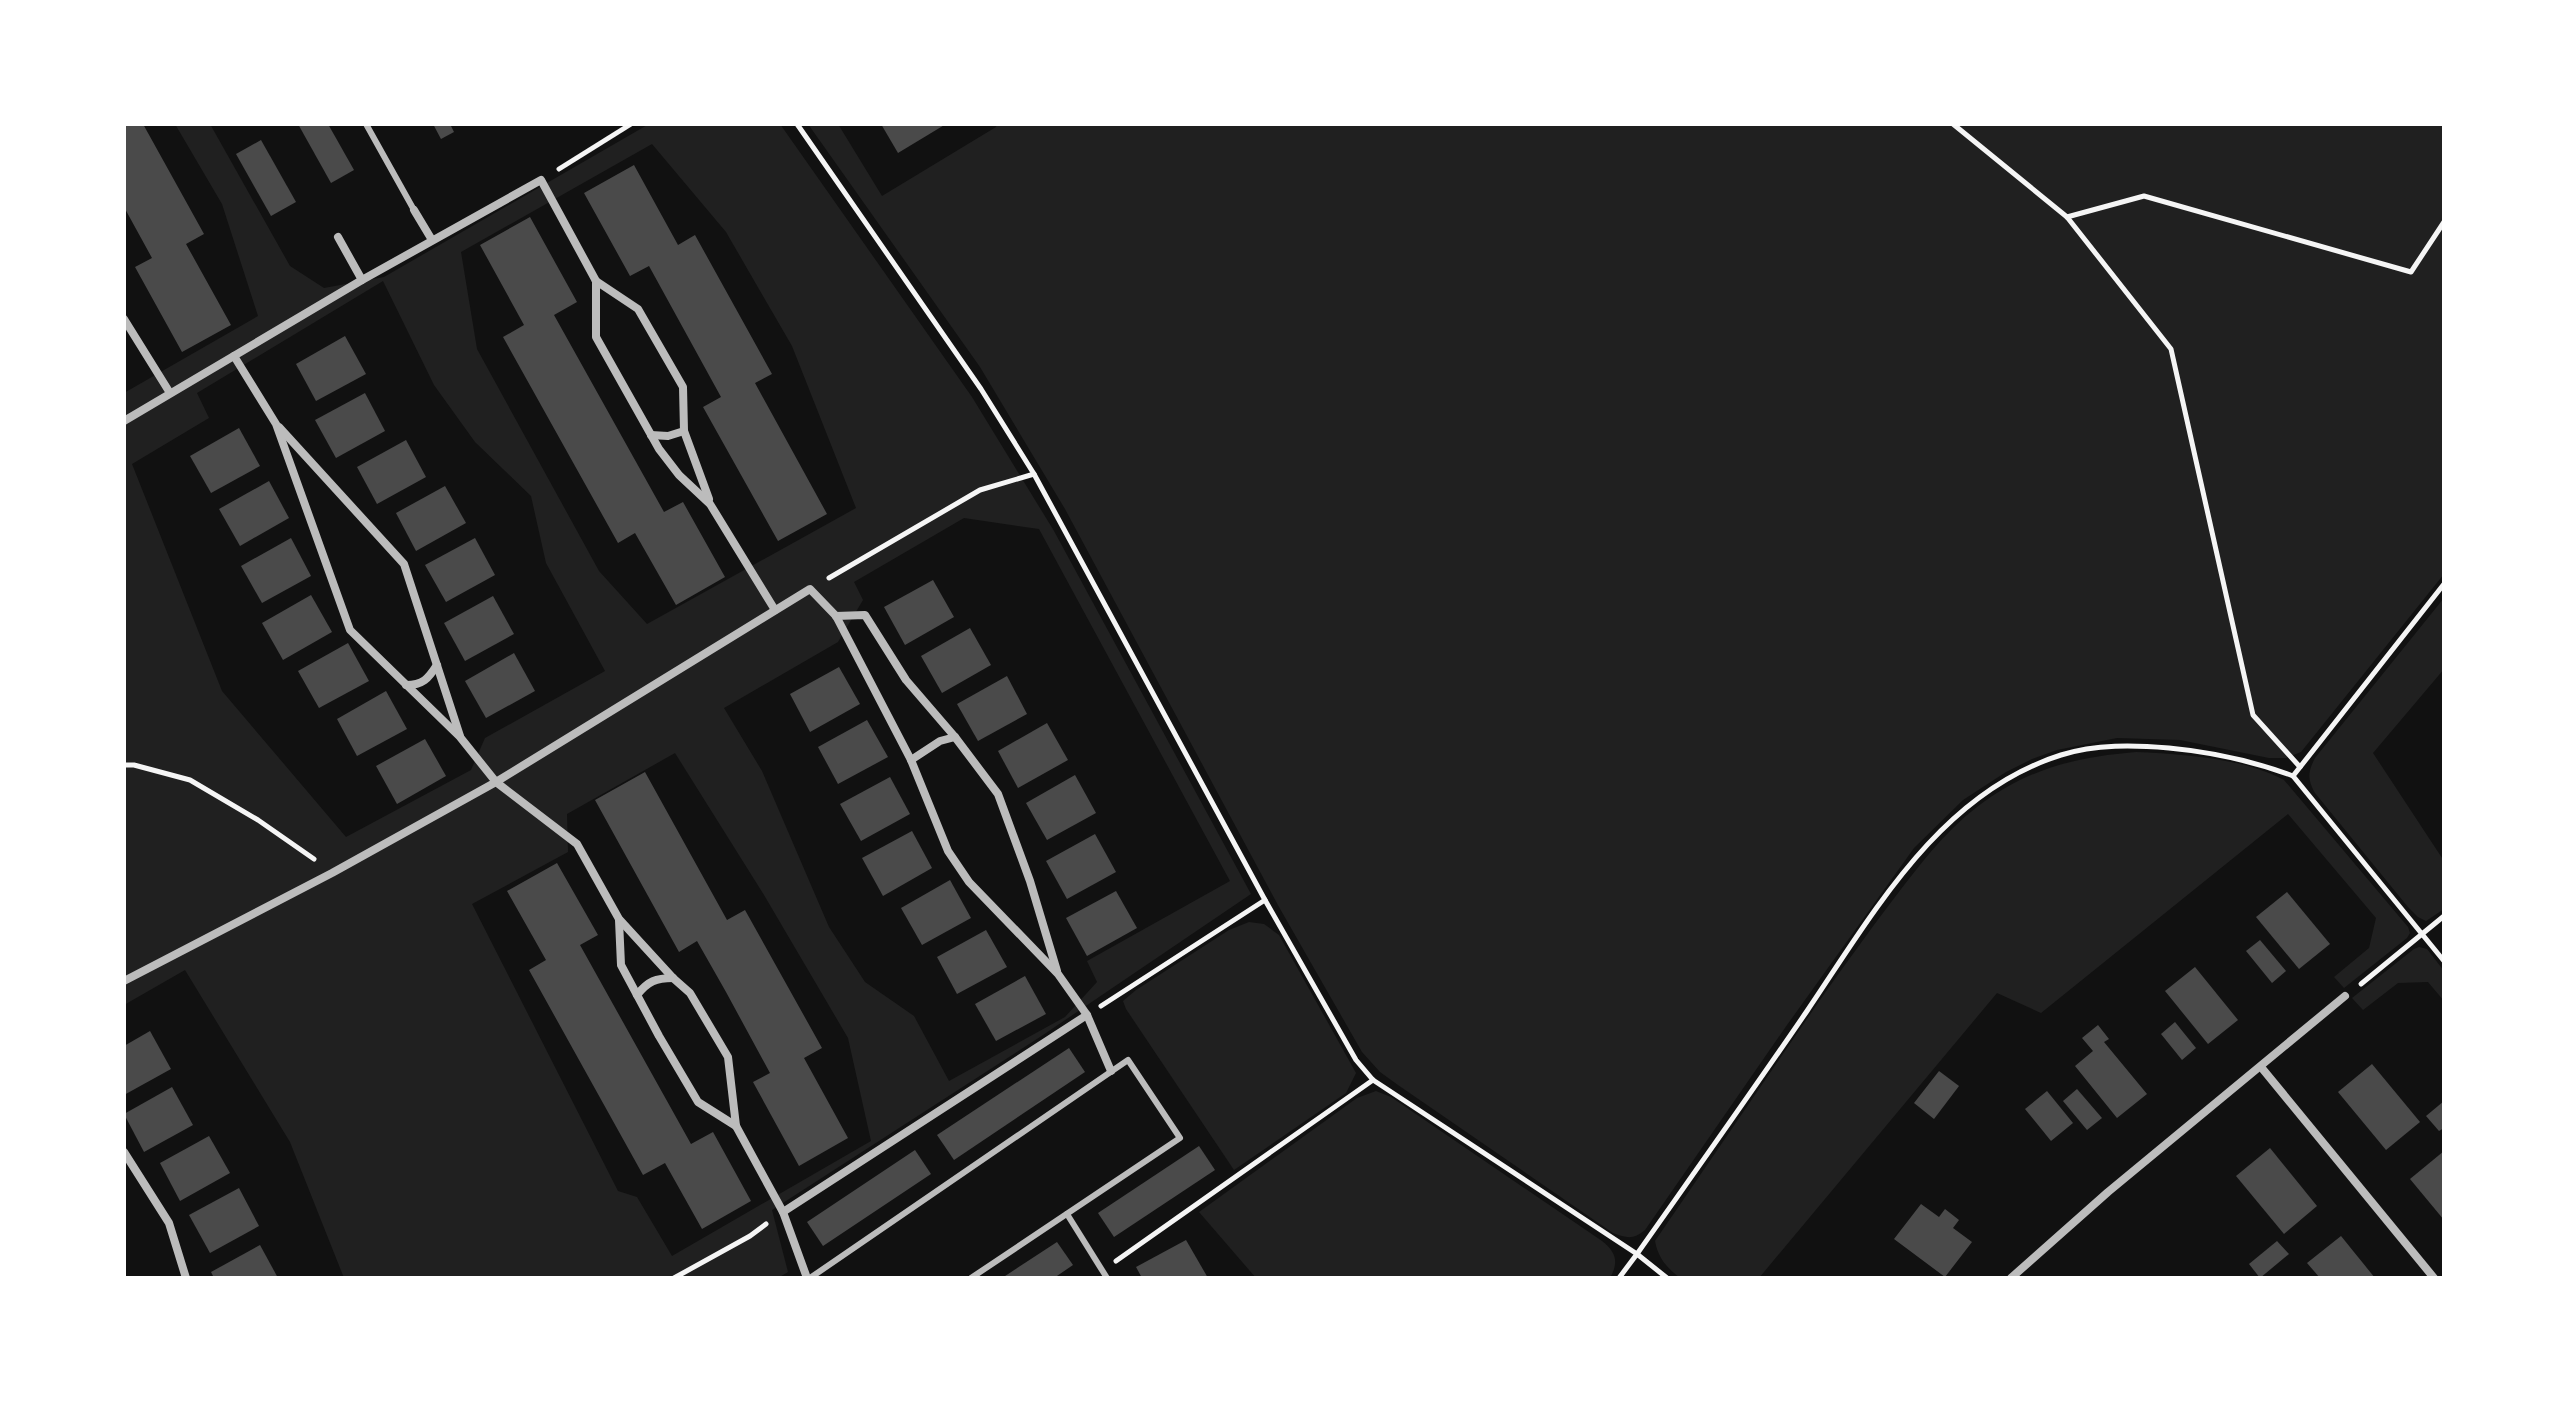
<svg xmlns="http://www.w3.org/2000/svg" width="2568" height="1402" font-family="Mulish,sans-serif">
<rect width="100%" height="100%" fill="#111"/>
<g fill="#202020" fill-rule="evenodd">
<path d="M175,124h35l80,142 34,22 60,-11 265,-153h131l192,273 82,134 197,363 -208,141 -271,175 16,62 -10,6h-434l-54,-136 -105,-172 -61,35v-612l134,-77 -36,-112zM652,144l74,88 66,114 64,162 -209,116 -48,-53 -122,-222 -16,-97zM383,281l51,104 41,57 56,54 15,67 59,108 -120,67 -14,32 -125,67 -124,-146 -90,-227 77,-46 -12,-25zM964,518l75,11 191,352 -143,80 10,21 -32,35 -116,64 -35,-65 -49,-34 -36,-55 -67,-156 -38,-63 114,-66 25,-42 -9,-18zM675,753l89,142 84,143 23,103 -199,115 -35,-59 -19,-6 -146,-287 96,-52 -1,-38z"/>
<path d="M808,124h30l44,72 114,-69 1,-3h1447v450l-143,178 -15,6h-17l-89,-18 -63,-2 -60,12 -25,9 -26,13 -43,28 -49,48 -127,177 -142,205c-12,10 -18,8 -32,3l-215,-148 -18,-13 -18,-20 -83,-145 -214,-398 -85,-142z"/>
<path d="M2444,598v71l-71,84 71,108v48l-18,12 -8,-4 -10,-10 -93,-114c-8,-14 -7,-21 0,-35z"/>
<path d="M2136,752c46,2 107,6 148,28l124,147 2,6 -3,5 -63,50 -10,-11 35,-29 7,-30 -88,-104 -247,199 -44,-20 -238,285h-79c-13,-10 -22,-20 -25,-37 55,-80 110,-161 165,-241 24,-34 47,-66 72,-99 26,-34 51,-68 85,-94 49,-38 99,-50 159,-55z"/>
<polygon points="1249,922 1264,924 1279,935 1356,1073 1346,1093 1234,1170 1126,1009 1123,1001 1136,990 1229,930"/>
<polygon points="2419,947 2427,949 2444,971 2444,1001 2428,982 2398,983 2363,1010 2352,998 2414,949"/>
<path d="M1376,1091l15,6 211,144c14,11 17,21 8,37h-354l-57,-66 158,-114z"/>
</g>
<g fill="#4a4a4a">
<polygon points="124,124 143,124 204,234 186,244 231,325 182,352 135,267 152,258 124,207"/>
<polygon points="298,124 328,124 354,170 331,183"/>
<polygon points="433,124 450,124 454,132 441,139"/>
<polygon points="881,124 946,124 898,153"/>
<polygon points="261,140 296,202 271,216 236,154"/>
<polygon points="634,165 678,245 695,235 772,374 755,383 827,514 778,541 703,407 721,397 649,266 630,276 584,193"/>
<polygon points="530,217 577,302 554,315 664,512 683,502 725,577 676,605 635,533 618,543 503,337 524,325 480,245"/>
<polygon points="345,336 366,374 316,401 296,364"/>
<polygon points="365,393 385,431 336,458 315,420"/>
<polygon points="239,428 260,466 211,493 190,456"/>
<polygon points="406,440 426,477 377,504 357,467"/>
<polygon points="269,481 289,518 240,546 219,509"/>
<polygon points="445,486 466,523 416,551 396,513"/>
<polygon points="291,538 311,576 262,603 241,566"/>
<polygon points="475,538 495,575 446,602 425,565"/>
<polygon points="933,580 954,617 905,645 884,607"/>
<polygon points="311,595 332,632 283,660 262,623"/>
<polygon points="493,596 514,634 465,661 444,623"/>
<polygon points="970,628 991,665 942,693 921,656"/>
<polygon points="348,643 369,681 319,708 298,671"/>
<polygon points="514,653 535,691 486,718 465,681"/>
<polygon points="839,667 860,704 810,732 790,694"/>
<polygon points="1007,676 1027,714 978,741 957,704"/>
<polygon points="386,691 407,729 357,756 337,719"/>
<polygon points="867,720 888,757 838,784 818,747"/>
<polygon points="1047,723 1068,760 1018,788 998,751"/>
<polygon points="425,739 446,776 397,804 376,766"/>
<polygon points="645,772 727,920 745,910 822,1048 804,1058 848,1138 799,1166 753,1082 770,1073 726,992 697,941 679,952 595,800"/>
<polygon points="1075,775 1096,813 1047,840 1026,803"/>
<polygon points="890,777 910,814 861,841 840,804"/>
<polygon points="912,831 932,868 883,896 862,858"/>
<polygon points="1095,834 1116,872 1067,899 1046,861"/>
<polygon points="557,863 598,935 580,945 691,1144 713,1132 751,1201 702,1229 665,1163 643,1175 529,970 546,960 507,891"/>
<polygon points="950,880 971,918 922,945 901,908"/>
<polygon points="1116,891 1137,928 1087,956 1066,918"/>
<polygon points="2287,892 2330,944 2299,969 2256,917"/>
<polygon points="986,930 1007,967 957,994 937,957"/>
<polygon points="2260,940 2286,971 2272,983 2246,951"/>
<polygon points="2195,967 2238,1020 2208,1044 2165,991"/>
<polygon points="1025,976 1046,1014 996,1041 975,1004"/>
<polygon points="2175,1022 2196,1048 2182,1060 2161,1034"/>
<polygon points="2098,1025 2109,1039 2104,1042 2147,1094 2117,1118 2075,1066 2093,1051 2082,1038"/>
<polygon points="150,1031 171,1069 124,1095 124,1046"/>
<polygon points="1069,1048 1085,1072 954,1160 937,1135"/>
<polygon points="2372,1064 2420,1122 2386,1150 2338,1092"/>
<polygon points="1939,1071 1959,1086 1934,1119 1914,1103"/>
<polygon points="172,1087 193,1125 144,1152 124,1114"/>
<polygon points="2077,1089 2102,1118 2087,1130 2063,1101"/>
<polygon points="2047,1091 2073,1123 2051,1141 2025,1109"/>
<polygon points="2444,1101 2444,1128 2439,1131 2426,1116"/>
<polygon points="209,1136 230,1173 180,1201 160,1163"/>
<polygon points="1199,1146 1215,1170 1114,1237 1098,1213"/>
<polygon points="2270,1148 2317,1206 2284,1234 2236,1176"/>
<polygon points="915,1150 931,1174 823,1246 807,1222"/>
<polygon points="2444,1151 2444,1220 2410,1179"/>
<polygon points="239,1188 259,1226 210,1253 189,1215"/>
<polygon points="1921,1204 1939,1217 1945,1209 1959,1220 1953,1228 1972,1242 1945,1277 1894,1239"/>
<polygon points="2341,1236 2375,1278 2320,1278 2307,1263"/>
<polygon points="1186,1240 1208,1278 1142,1278 1136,1267"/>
<polygon points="2277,1241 2289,1254 2260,1278 2249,1264"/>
<polygon points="1057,1242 1073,1265 1054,1278 1002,1278"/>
<polygon points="260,1245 278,1278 214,1278 211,1272"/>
</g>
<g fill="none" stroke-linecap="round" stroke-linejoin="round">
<g stroke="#f5f5f5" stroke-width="5">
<path d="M797,124l184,265 53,85 231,426 91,160 17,20 264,174c57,-81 114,-161 170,-243 67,-99 133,-218 254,-256 35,-11 73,-10 108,-7 43,4 84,13 124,28l151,185"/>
<polyline points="1953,124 2067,217 2171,349 2253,715 2300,767"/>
<polyline points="559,169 631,124"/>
<polyline points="2067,217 2144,196 2411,272 2444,222"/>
<polyline points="829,578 980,490 1034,474"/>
<polyline points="124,765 134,765 190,780 258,820 314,859"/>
<polyline points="2293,776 2444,584"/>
<polyline points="2361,984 2444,916"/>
<polyline points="1101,1006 1265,900"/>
<polyline points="1116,1261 1373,1080"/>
<polyline points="674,1278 750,1236 766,1224"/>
<polyline points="1619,1278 1637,1254 1667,1278"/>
</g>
<g stroke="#bcbcbc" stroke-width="6">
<polyline points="366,124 414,210"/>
<polyline points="1067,1214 1107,1278"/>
<polyline points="810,1278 1128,1060 1180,1138 971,1278"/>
</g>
<g stroke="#bcbcbc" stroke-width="8">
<polyline points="414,210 432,240"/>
<polyline points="338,237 362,280"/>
<polyline points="596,281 638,309 683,387 684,431 709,499"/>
<polyline points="124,319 170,393"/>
<polyline points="234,356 276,424 350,630 460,737 496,782 577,844 619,919 673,978 690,993 728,1057 736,1126 783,1212 807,1278"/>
<polyline points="124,421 362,280 541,180 596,281 596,337 659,449 679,475 710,504 775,610"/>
<polyline points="279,427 404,564 460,736"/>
<polyline points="651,435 668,436 684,431"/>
<polyline points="836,616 865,615 906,680 955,737 998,794 1030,881 1057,971"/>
<path d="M406,685c17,0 22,-6 31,-20"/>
<polyline points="911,760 940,741 955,737"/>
<polyline points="619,920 621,965 659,1036 698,1102 736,1126"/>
<polyline points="124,981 332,873 496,782 810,589 836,616 911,760 948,851 969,882 1058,974 1087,1015 1111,1071"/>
<path d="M637,995c11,-14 19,-17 36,-17"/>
<polyline points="2261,1067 2434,1278"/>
<polyline points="124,1152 169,1223 186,1278"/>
<polyline points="783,1212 1087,1015"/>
<polyline points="2011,1278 2108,1192 2345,996"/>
</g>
</g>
<rect width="2568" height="1402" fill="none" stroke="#ffffff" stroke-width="252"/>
</svg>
